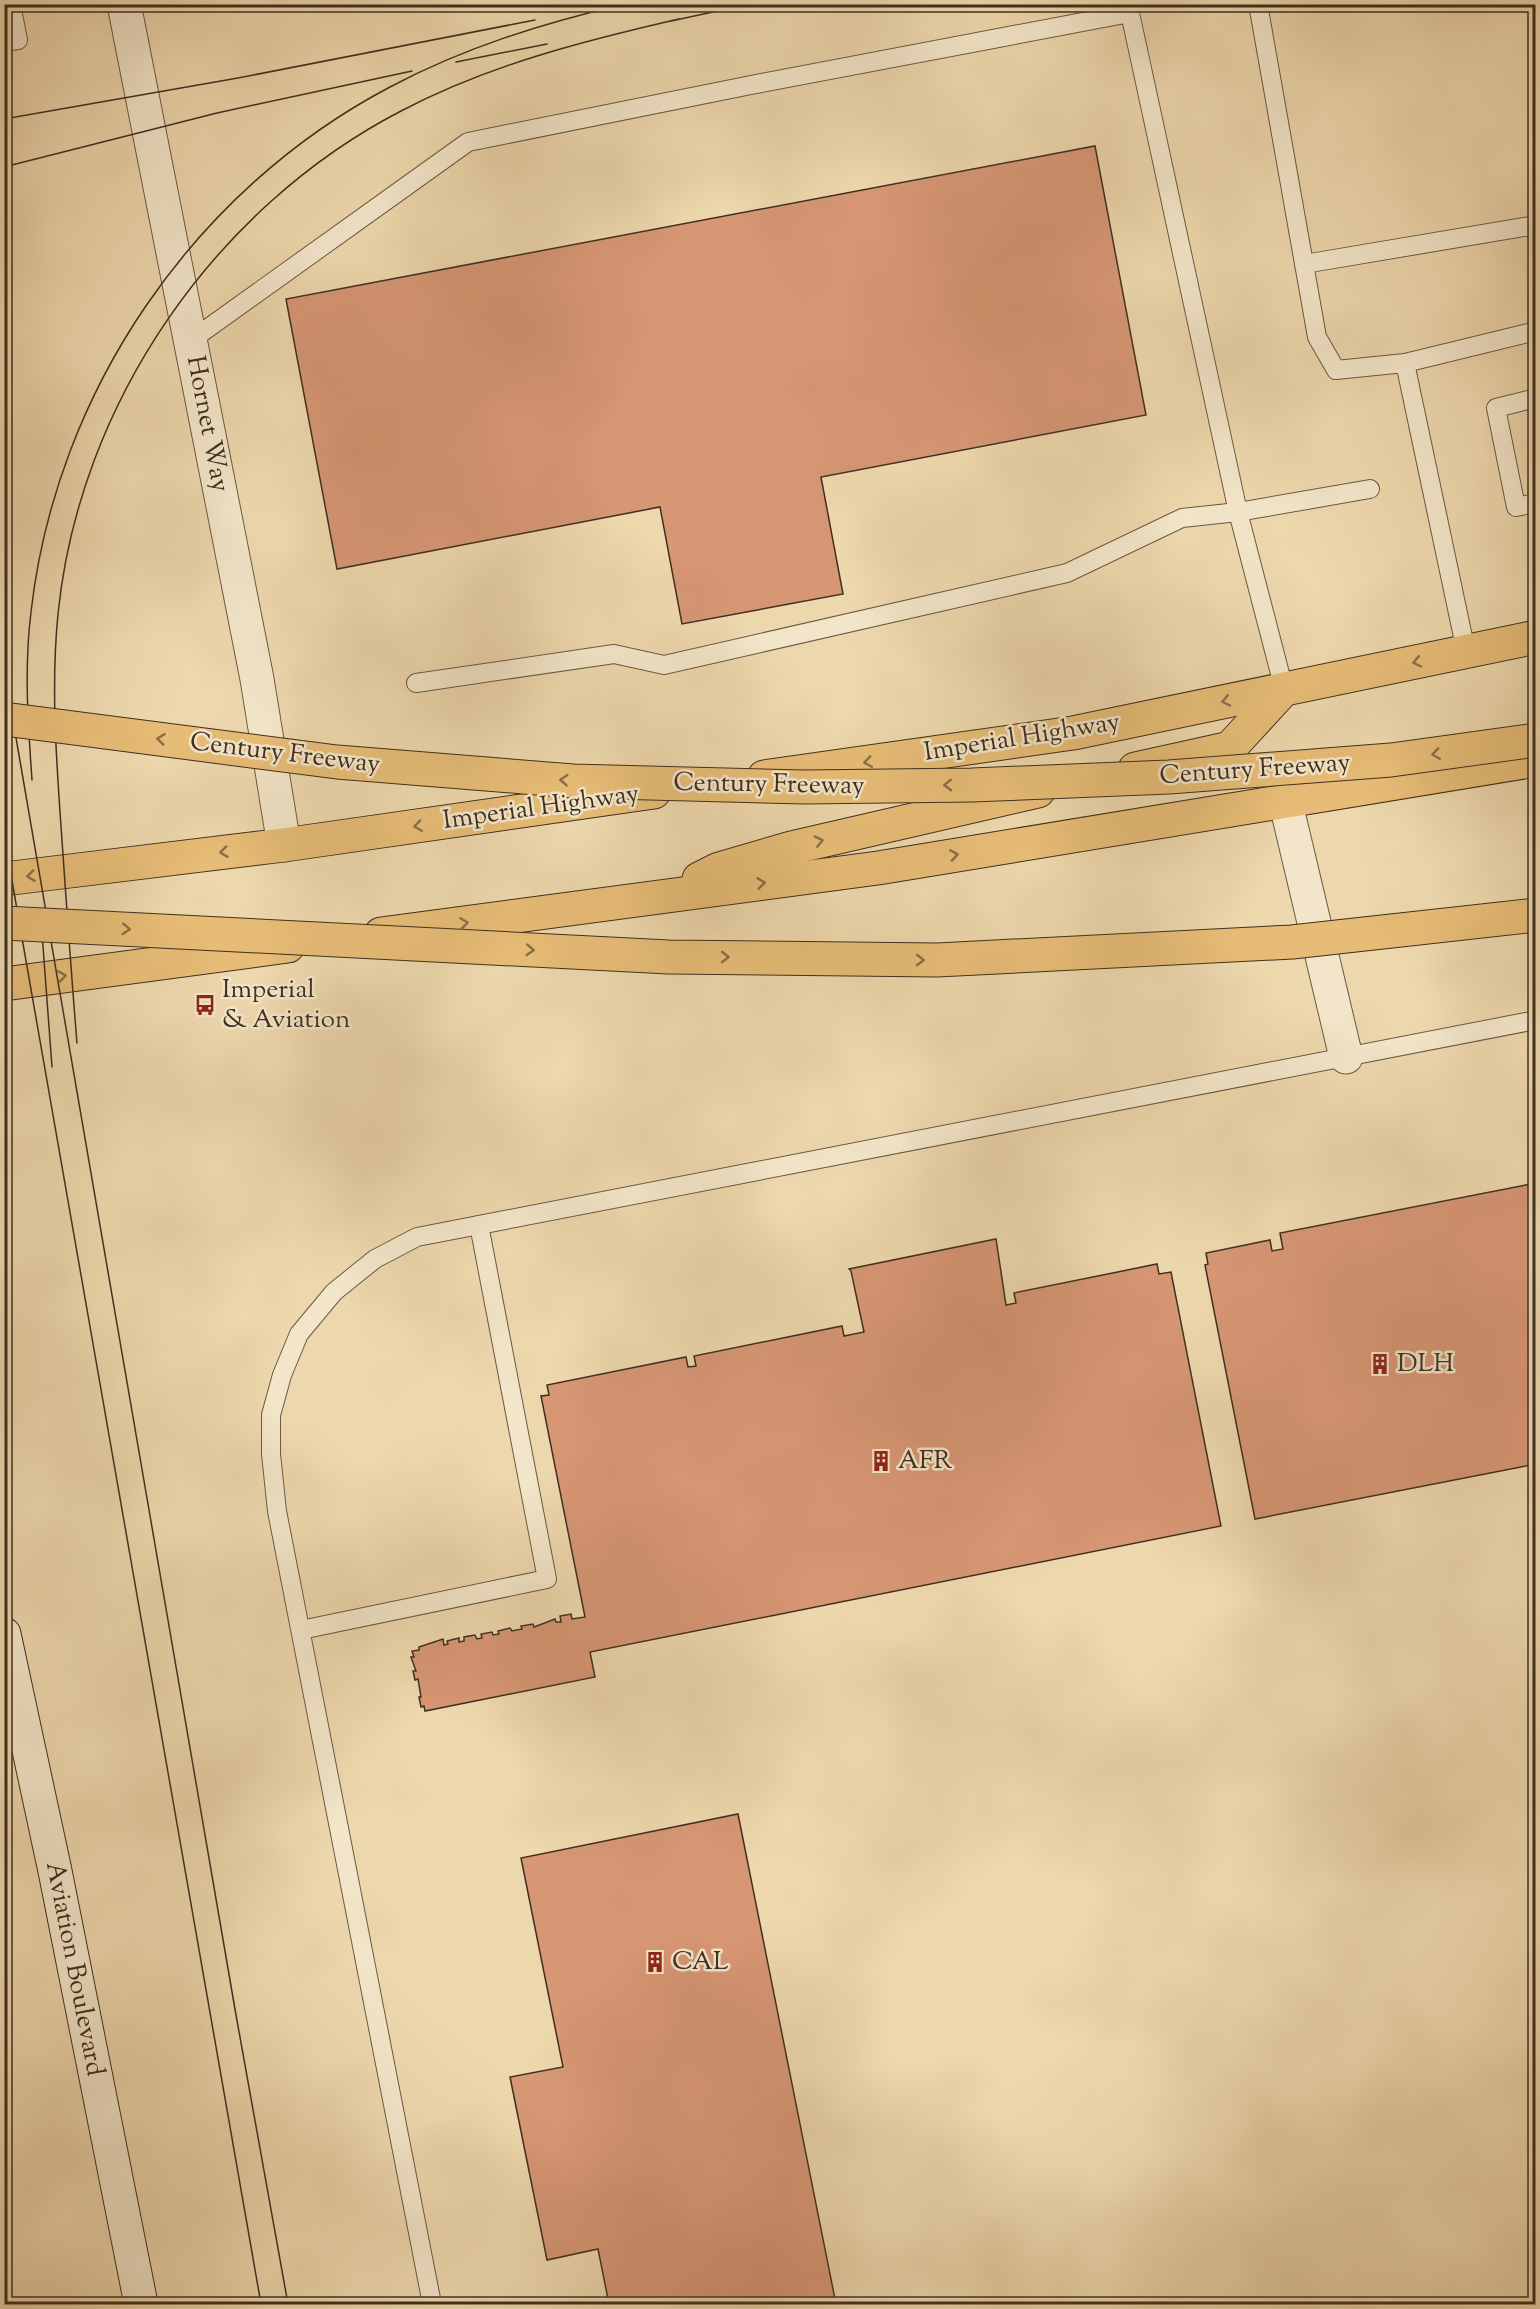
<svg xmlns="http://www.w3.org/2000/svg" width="1540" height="2309" font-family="'Sorts Mill Goudy',serif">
<rect width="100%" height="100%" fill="#edd7ac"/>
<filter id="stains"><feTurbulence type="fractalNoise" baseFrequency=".00333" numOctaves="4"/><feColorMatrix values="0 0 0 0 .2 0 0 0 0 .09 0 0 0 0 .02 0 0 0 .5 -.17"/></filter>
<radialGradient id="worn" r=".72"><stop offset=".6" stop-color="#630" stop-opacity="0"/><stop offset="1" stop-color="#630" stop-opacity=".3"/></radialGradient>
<g fill="#d79674" stroke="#3f2f20" stroke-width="1.5">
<polygon points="1095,146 1146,415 821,477 843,594 682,624 660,507 337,569 286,299"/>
<polygon points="1536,1183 1536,1464 1255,1519 1205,1265 1208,1264 1206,1253 1270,1240 1272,1251 1283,1249 1280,1233"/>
<polygon points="996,1239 1006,1305 1016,1303 1014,1293 1157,1264 1159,1274 1171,1272 1221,1526 590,1652 595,1677 425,1711 424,1706 421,1707 419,1697 421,1697 418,1679 415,1680 413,1671 416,1671 411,1657 414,1657 412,1651 419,1650 419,1647 443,1639 444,1645 448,1644 447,1641 459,1638 459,1642 464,1641 464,1637 475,1635 477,1639 482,1638 481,1634 492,1632 493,1635 499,1634 498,1631 510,1628 512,1631 522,1629 521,1626 533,1624 534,1627 555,1619 556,1622 561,1622 560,1616 571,1614 572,1619 585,1617 541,1396 549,1395 547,1385 686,1357 688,1367 696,1366 694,1356 842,1326 844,1336 864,1332 851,1271 849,1269"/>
<polygon points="738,1814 836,2304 609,2304 598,2249 547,2260 510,2077 563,2067 521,1858"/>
</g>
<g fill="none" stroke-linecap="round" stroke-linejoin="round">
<defs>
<g id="service">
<polyline points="1258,4 1317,337 1336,370 1405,363 1466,651"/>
<polyline points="4,42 18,40 11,4"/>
<polyline points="1304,264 1536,225"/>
<polyline points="190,341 468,142 751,85 1130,13 1238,512 1284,689"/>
<polyline points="1405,363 1536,331"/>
<polyline points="1536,398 1496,408 1516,507 1536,503"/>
<polyline points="416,683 614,654 664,665 1067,573 1182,518 1238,512 1370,489"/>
<polyline points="301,1630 547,1579 479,1225"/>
<polyline points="432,2304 277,1511 271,1454 271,1415 282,1375 299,1334 334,1292 375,1259 417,1237 1536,1020"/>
</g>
<g id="minor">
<polyline points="124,4 257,679 284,845"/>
<polyline points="1285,800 1346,1057"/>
</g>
<polyline id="secondary" points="4,1634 55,1871 141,2304"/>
<g id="primary">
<polyline points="1135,769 1230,748 1284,689"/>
<polyline points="764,777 1073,733 1536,637"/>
<polyline points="4,879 284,845 654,792"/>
<polyline points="699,879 719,869 791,848 1038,791"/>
<polyline points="381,934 878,868 1536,760"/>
<polyline points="4,984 288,946"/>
</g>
</defs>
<use href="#service" stroke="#6a5943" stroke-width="20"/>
<use href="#minor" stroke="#6a5943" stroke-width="35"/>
<use href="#secondary" stroke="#3f2f20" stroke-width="35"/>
<use href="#primary" stroke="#3f2f20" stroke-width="35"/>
<use href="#service" stroke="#f3e5c9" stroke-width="18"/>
<use href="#minor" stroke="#f3e5c9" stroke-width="33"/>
<use href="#secondary" stroke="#f3e5c9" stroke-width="33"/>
<use href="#primary" stroke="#e6bc76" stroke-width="33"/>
<g stroke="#3f2f20" stroke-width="1.5">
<polyline points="671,21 750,4"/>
<polyline points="456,62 547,44"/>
<polyline points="4,119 238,78 535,20"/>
<polyline points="4,167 217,113 412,71"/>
<polyline points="4,668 236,2015 288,2304"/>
<path d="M32,780c-4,-56 -8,-112 -1,-168 25,-221 163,-422 359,-525 75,-40 154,-64 235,-83"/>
<polyline points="4,835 261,2304"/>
<polyline points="42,933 52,1067"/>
<path d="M77,1043c-6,-72 -11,-145 -16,-217 -5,-71 -10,-141 -3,-212 21,-210 156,-406 343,-503 88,-46 182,-70 278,-92"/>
</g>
<defs>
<g id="motorway-bridge">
<polyline points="4,719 337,762 573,781 805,787 972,785 1169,777 1391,760 1536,740"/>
<polyline points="4,923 669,957 937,960 1292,942 1536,915"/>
</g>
</defs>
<use href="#motorway-bridge" stroke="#3f2f20" stroke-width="35" stroke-linecap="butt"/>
<use href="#motorway-bridge" stroke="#e6bc76" stroke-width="33"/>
</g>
<defs><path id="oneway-chevron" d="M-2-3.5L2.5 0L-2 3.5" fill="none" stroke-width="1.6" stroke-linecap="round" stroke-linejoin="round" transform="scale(1.5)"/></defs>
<g stroke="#8a6e47">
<use href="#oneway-chevron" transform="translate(1417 662) rotate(168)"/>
<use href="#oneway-chevron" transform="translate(1226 701) rotate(168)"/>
<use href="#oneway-chevron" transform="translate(161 739) rotate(-173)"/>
<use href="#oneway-chevron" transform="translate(1436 754) rotate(172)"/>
<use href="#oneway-chevron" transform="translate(868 762) rotate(172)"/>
<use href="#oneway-chevron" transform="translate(564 780) rotate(-176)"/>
<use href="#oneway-chevron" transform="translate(948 785) rotate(179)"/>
<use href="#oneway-chevron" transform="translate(418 826) rotate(172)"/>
<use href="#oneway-chevron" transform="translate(819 841) rotate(-13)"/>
<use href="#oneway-chevron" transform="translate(224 852) rotate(173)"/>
<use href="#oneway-chevron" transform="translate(954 855) rotate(-9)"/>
<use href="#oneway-chevron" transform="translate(31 876) rotate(173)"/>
<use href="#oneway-chevron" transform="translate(761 883) rotate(-7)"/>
<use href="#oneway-chevron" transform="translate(464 923) rotate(-8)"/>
<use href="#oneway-chevron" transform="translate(126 929) rotate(3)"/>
<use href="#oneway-chevron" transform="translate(530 950) rotate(3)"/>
<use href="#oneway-chevron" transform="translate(725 957) rotate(1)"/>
<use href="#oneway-chevron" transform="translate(920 960) rotate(1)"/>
<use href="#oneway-chevron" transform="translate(62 976) rotate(-8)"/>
</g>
<defs>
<symbol id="bus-bare" viewBox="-9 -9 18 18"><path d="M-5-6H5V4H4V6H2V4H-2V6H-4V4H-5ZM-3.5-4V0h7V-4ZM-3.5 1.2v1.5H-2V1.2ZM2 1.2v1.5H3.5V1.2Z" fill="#8f2418" stroke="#f3e5c9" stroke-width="2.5" paint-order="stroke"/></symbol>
<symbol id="building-bare" viewBox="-9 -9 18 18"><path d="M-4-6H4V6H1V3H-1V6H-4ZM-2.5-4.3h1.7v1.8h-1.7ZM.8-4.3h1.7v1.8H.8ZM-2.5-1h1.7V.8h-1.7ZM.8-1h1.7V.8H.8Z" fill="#8f2418" stroke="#f3e5c9" stroke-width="2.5" paint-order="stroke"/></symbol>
</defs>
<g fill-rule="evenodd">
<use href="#bus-bare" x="190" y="990" width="30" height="30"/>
<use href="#building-bare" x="1365" y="1349" width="30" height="30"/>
<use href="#building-bare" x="866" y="1446" width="30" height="30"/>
<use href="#building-bare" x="640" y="1947" width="30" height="30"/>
</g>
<g text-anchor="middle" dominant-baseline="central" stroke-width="5" stroke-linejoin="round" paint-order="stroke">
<g font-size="26" fill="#3f2f20" stroke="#f3e5c9">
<text transform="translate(207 424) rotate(79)">Hornet Way</text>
<text transform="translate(1022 738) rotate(-9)">Imperial Highway</text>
<text transform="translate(285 754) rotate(7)">Century Freeway</text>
<text transform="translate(1255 770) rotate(-4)">Century Freeway</text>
<text transform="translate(769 785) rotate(1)">Century Freeway</text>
<text transform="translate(541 808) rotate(-8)">Imperial Highway</text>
<text transform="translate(74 1969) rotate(79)">Aviation Boulevard</text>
</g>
<g font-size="26" fill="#3f2f20" stroke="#f3e5c9" text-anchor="start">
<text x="222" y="990">Imperial<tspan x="222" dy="30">&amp; Aviation</tspan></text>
<text x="1397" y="1364">DLH</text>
<text x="898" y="1461">AFR</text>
<text x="672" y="1962">CAL</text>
</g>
</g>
<rect width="1540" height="2309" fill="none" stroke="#edd7ac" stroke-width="24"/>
<rect x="6" y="6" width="1528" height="2297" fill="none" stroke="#3f2f20" stroke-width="3"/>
<rect x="12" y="12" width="1516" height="2285" fill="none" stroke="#3f2f20" stroke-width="1.5"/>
<rect width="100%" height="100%" filter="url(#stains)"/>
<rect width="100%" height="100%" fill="url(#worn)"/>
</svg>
